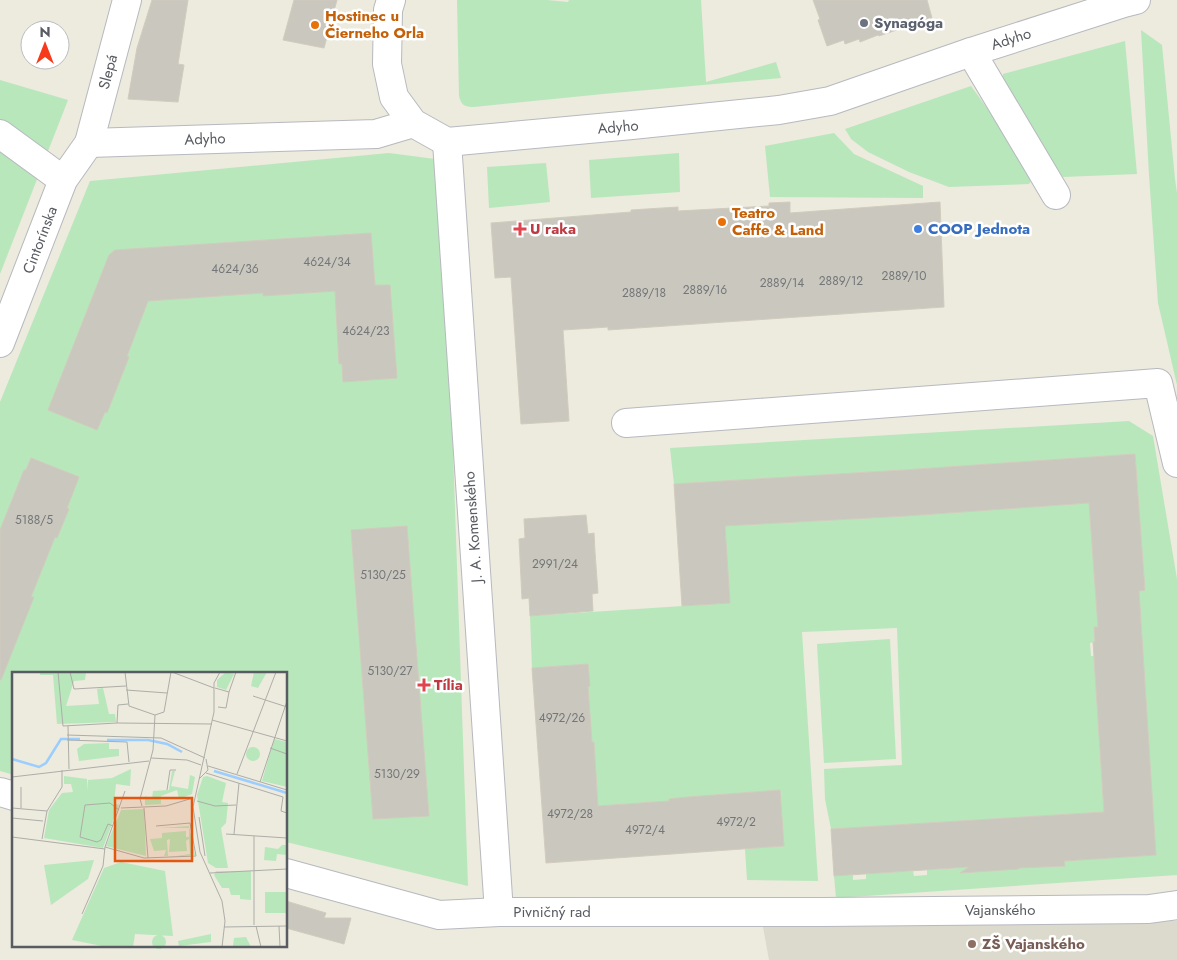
<svg xmlns="http://www.w3.org/2000/svg" width="1177" height="960" font-family="Jost,sans-serif">
<rect width="100%" height="100%" fill="#edeade"/>
<polygon fill="#dcdacd" points="1177,921 1177,960 769,960 763,927"/>
<g fill="#b8e7bb">
<path d="M457,0h90l21,2 1,-2h132l5,82 70,-20 5,16 -178,16 -129,13c-9,0 -13,-2 -15,-11z"/>
<polygon points="1141,30 1162,45 1175,179 1177,193 1177,385 1158,303 1149,175"/>
<polygon points="1125,41 1137,174 1063,177 1002,87 1003,74"/>
<polygon points="0,80 68,100 0,274"/>
<polygon points="971,86 1029,166 1033,178 1029,184 949,187 909,172 868,152 851,139 845,129"/>
<polygon points="834,133 854,154 923,186 923,198 770,197 765,146"/>
<polygon points="389,153 443,160 468,886 286,842 286,674 14,674 14,775 0,771 0,402 90,181"/>
<polygon points="679,153 680,192 591,198 589,160"/>
<polygon points="546,163 550,202 489,208 487,167"/>
<polygon points="1129,421 1153,436 1177,579 1177,875 836,898 834,876 853,875 853,880 866,879 866,874 913,871 914,876 927,875 927,870 975,867 1019,869 1019,864 1065,866 1064,861 1096,859 1096,854 1111,858 1155,855 1141,624 1094,627 1095,642 1090,643 1091,656 1094,656 1104,812 831,829 825,799 824,769 902,765 897,628 802,632 818,881 747,880 745,849 784,846 780,790 669,799 669,801 598,806 594,742 592,742 588,687 588,664 532,668 530,616 729,603 725,526 906,516 1089,503 1096,594 1145,590 1135,454 903,470 674,484 670,448"/>
<polygon points="890,639 896,759 824,763 817,644"/>
</g>
<g fill="#c9c7be" stroke="#d1ccbd">
<polygon points="152,0 188,0 178,64 184,65 178,102 128,99 137,48"/>
<polygon points="294,0 337,0 324,48 283,40"/>
<polygon points="813,0 927,0 932,18 879,36 878,35 860,42 859,39 845,44 844,40 827,46 818,20 820,19"/>
<polygon points="790,202 790,213 940,202 944,307 608,330 608,327 563,330 569,421 521,424 511,277 495,278 491,223 631,212 631,210 678,207 678,211 769,206 769,203"/>
<polygon points="371,233 375,285 390,285 397,378 343,382 342,364 339,364 335,291 263,296 263,293 148,301 127,356 129,357 107,413 105,412 97,430 48,410 109,255 115,250"/>
<polygon points="1135,454 1145,590 1139,591 1156,855 1064,861 1065,866 1019,868 1019,869 960,873 969,867 834,876 831,829 1104,812 1093,642 1095,642 1094,627 1098,627 1089,503 906,516 725,526 730,603 682,606 674,484 903,470"/>
<polygon points="31,458 79,477 67,508 69,509 57,538 55,537 31,597 34,597 1,680 0,680 0,530 24,470 26,470"/>
<polygon points="586,515 588,534 594,533 595,552 598,593 592,594 593,611 530,616 529,598 522,599 519,539 525,538 524,519"/>
<polygon points="407,526 429,816 373,819 351,530"/>
<polygon points="588,664 590,686 588,687 592,742 594,742 598,806 669,801 669,799 688,797 780,790 784,846 546,863 532,668"/>
<polygon points="286,901 326,913 324,918 351,918 344,944 286,928"/>
</g>
<g fill="none" stroke-linecap="round" stroke-linejoin="round">
<defs>
<g id="minor">
<polyline points="391,0 388,10 387,64 394,97 413,123 447,142 632,125 779,110 830,101 971,52 1124,3 1136,0"/>
<polyline points="971,52 1056,195"/>
<polyline points="0,134 63,180"/>
<polyline points="447,142 499,912"/>
<polyline points="89,143 376,134 413,123"/>
<polyline points="0,343 63,180 89,143 127,0"/>
<polyline points="626,423 1158,383 1177,463"/>
<polyline points="0,792 14,796"/>
<polyline points="286,873 439,915 499,912 823,912 1149,909 1177,905"/>
</g>
</defs>
<use href="#minor" stroke="#b7b9bf" stroke-width="30"/>
<use href="#minor" stroke="#fff" stroke-width="28"/>
</g>
<circle fill="#6b7280" stroke="#fff" stroke-width="2" cx="864" cy="23" r="5"/>
<g fill="#e8710a" stroke="#fff" stroke-width="2">
<circle cx="315" cy="25" r="5"/>
<circle cx="722" cy="222" r="5"/>
</g>
<g fill="#e0444e" stroke="#fff" stroke-width="2">
<path d="M517.5 221.5h5v5h5v5h-5v5h-5v-5h-5v-5h5z"/>
<path d="M421.5 677.5h5v5h5v5h-5v5h-5v-5h-5v-5h5z"/>
</g>
<circle fill="#3f7fe0" stroke="#fff" stroke-width="2" cx="918" cy="229" r="5"/>
<circle fill="#8d6e63" stroke="#fff" stroke-width="2" cx="972" cy="944" r="5"/>
<g text-anchor="middle" dominant-baseline="central" stroke-width="5" stroke-linejoin="round" paint-order="stroke">
<g font-size="12" fill="#747678">
<text x="327" y="262">4624/34</text>
<text x="235" y="269">4624/36</text>
<text x="904" y="276">2889/10</text>
<text x="841" y="281">2889/12</text>
<text x="782" y="283">2889/14</text>
<text x="705" y="290">2889/16</text>
<text x="644" y="293">2889/18</text>
<text x="366" y="331">4624/23</text>
<text x="34" y="520">5188/5</text>
<text x="555" y="564">2991/24</text>
<text x="383" y="575">5130/25</text>
<text x="390" y="671">5130/27</text>
<text x="562" y="718">4972/26</text>
<text x="397" y="774">5130/29</text>
<text x="570" y="814">4972/28</text>
<text x="736" y="822">4972/2</text>
<text x="645" y="830">4972/4</text>
</g>
<g font-size="15" font-weight="bold" fill="#c56008" stroke="#fff" text-anchor="start">
<text x="325" y="16">Hostinec u<tspan x="325" dy="17">Čierneho Orla</tspan></text>
<text x="732" y="213">Teatro<tspan x="732" dy="17">Caffe &amp; Land</tspan></text>
</g>
<g font-size="15" font-weight="bold" fill="#5b616d" stroke="#fff" text-anchor="start">
<text x="874" y="23">Synagóga</text>
</g>
<g font-size="15" fill="#585b61" stroke="#fff">
<text transform="translate(1011 39) rotate(-18)">Adyho</text>
<text transform="translate(108 72) rotate(-75)">Slepá</text>
<text transform="translate(618 127) rotate(-5)">Adyho</text>
<text transform="translate(205 139) rotate(-2)">Adyho</text>
<text transform="translate(40 240) rotate(-69)">Cintorínska</text>
<text transform="translate(473 527) rotate(-94)">J. A. Komenského</text>
<text x="1000" y="910">Vajanského</text>
<text x="552" y="912">Pivničný rad</text>
</g>
<g font-size="15" font-weight="bold" fill="#be3a42" stroke="#fff" text-anchor="start">
<text x="530" y="229">U raka</text>
<text x="434" y="685">Tília</text>
</g>
<g font-size="15" font-weight="bold" fill="#366cbe" stroke="#fff" text-anchor="start">
<text x="928" y="229">COOP Jednota</text>
</g>
<g font-size="15" font-weight="bold" fill="#785e54" stroke="#fff" text-anchor="start">
<text x="982" y="944">ZŠ Vajanského</text>
</g>
</g>
<g transform="translate(12 672)">
<rect width="275" height="275" fill="#edeade"/>
<path d="M28,0h46l-1,8 -11,1 -8,25 33,-2 -2,-15 6,-1 6,26h6l1,8 -59,2 -4,-49h-13zM214,0l8,2 -8,16 -9,-3v-7zM242,0h13l-9,16 -7,-2zM262,67l13,3v45l-25,-6zM97,71v6h10v7l-40,5 -2,-12 7,-5zM234 82a7 7 0 1 1 14 0a7 7 0 1 1-14 0ZM119,97l-1,17 -14,-2 -2,19 5,2 -16,43 -59,-10 5,-28 13,-17 11,-1 -2,-8h-7v-8l23,3v12l1,-11 24,-2zM160,99h3l-4,15 17,3 2,-14 5,2 -3,17 -13,5 -2,-9 -16,6v8h5l-21,1v-9l7,3 1,-8 16,-1zM195,104l19,7 -4,19 6,1 -2,20 -5,5 7,40h-12l-8,-5 -11,-68 6,-18zM132,137l2,47 -40,-10 15,-36zM177,154l6,29 -26,2 21,-3 -1,-15 -3,2 1,10 -18,1 1,-13 -3,1 1,16h-4l2,-6 -12,1 -4,-12 12,-1v-5l24,-2v6h3v-9h-30zM270,173h5v10l-10,-1 -1,7 -12,-1 1,-13 13,2zM82,188l-6,19 -37,26 -7,-40zM109,190l44,9 8,65 -38,-2 -2,13h-26l-35,-7 32,-72zM204,199h35v29l-11,-1v-4h-9l-2,-7h-7l-8,-13zM253,220h22v21h-22zM199,262v8l-32,4 -1,-5zM140 270a7 7 0 1 1 14 0a7 7 0 1 1-14 0ZM234,265l5,10 -18,-1 1,-8z" fill="#b8e7bb"/>
<path fill="none" stroke="#9ccdff" stroke-width="2.5" d="M95,68h41l19,4 15,8M0,87l27,8 7,-4 15,-24h19M202,99l73,22"/>
<path fill="none" stroke="#adada8" stroke-width="1" d="M46,0l5,54 54,-3 95,1M58,0l4,17 52,-3M113,0l4,34 26,9 9,-3 7,-40M160,0l42,16M208,0l-6,11v29l-21,95 7,45 22,49 3,20 -3,26M203,16l14,4 7,-20M114,18l41,3M241,24l34,11M206,35l8,1 3,-16M200,48l75,21M105,51l1,-18 10,-1M56,54l1,43M55,63l94,3 44,20M55,68l60,2 2,20M258,76l17,6M139,86l36,2 14,5M196,94l79,24M194,101l77,24 -2,14 6,2M225,102l39,-102M0,105l137,-16M187,107l9,-9 -2,-11M248,110l27,-81M155,118l3,-20h6M185,129l18,5 21,-1M130,134l-2,-7 13,-49 2,-35M0,136l35,3M9,136v-21M109,136l45,-2 27,-8M132,136l4,50M187,145l6,39M0,146l31,3M101,154l-5,-2 -7,16 -4,2 -17,-5 5,-32 25,-2 9,7M214,162l61,4M222,162l5,-51M0,165l93,12M30,167l5,-28 15,-24v-17M93,175l39,11 52,-2 -6,-33 -34,3M198,201l77,-4M70,242l21,-48 2,-19 20,-56M242,253v-89M244,254l5,21M267,254l1,21M212,255l63,-1"/>
<path fill="#e15910" fill-opacity="0.15" stroke="#e15910" stroke-width="2.5" d="M103,126h77v63h-77z"/>
<rect width="275" height="275" fill="none" stroke="#585b61" stroke-width="2.5"/>
</g>
<g transform="translate(45 45)"><circle r="24" fill="#ffffff" stroke="#bcbdc0"/>
<path d="M0-4L9 19L0 12L-9 19Z" fill="#f73a1a"/>
<text y="-8" font-size="14" font-weight="bold" text-anchor="middle" fill="#585b61">N</text>
</g>
</svg>
